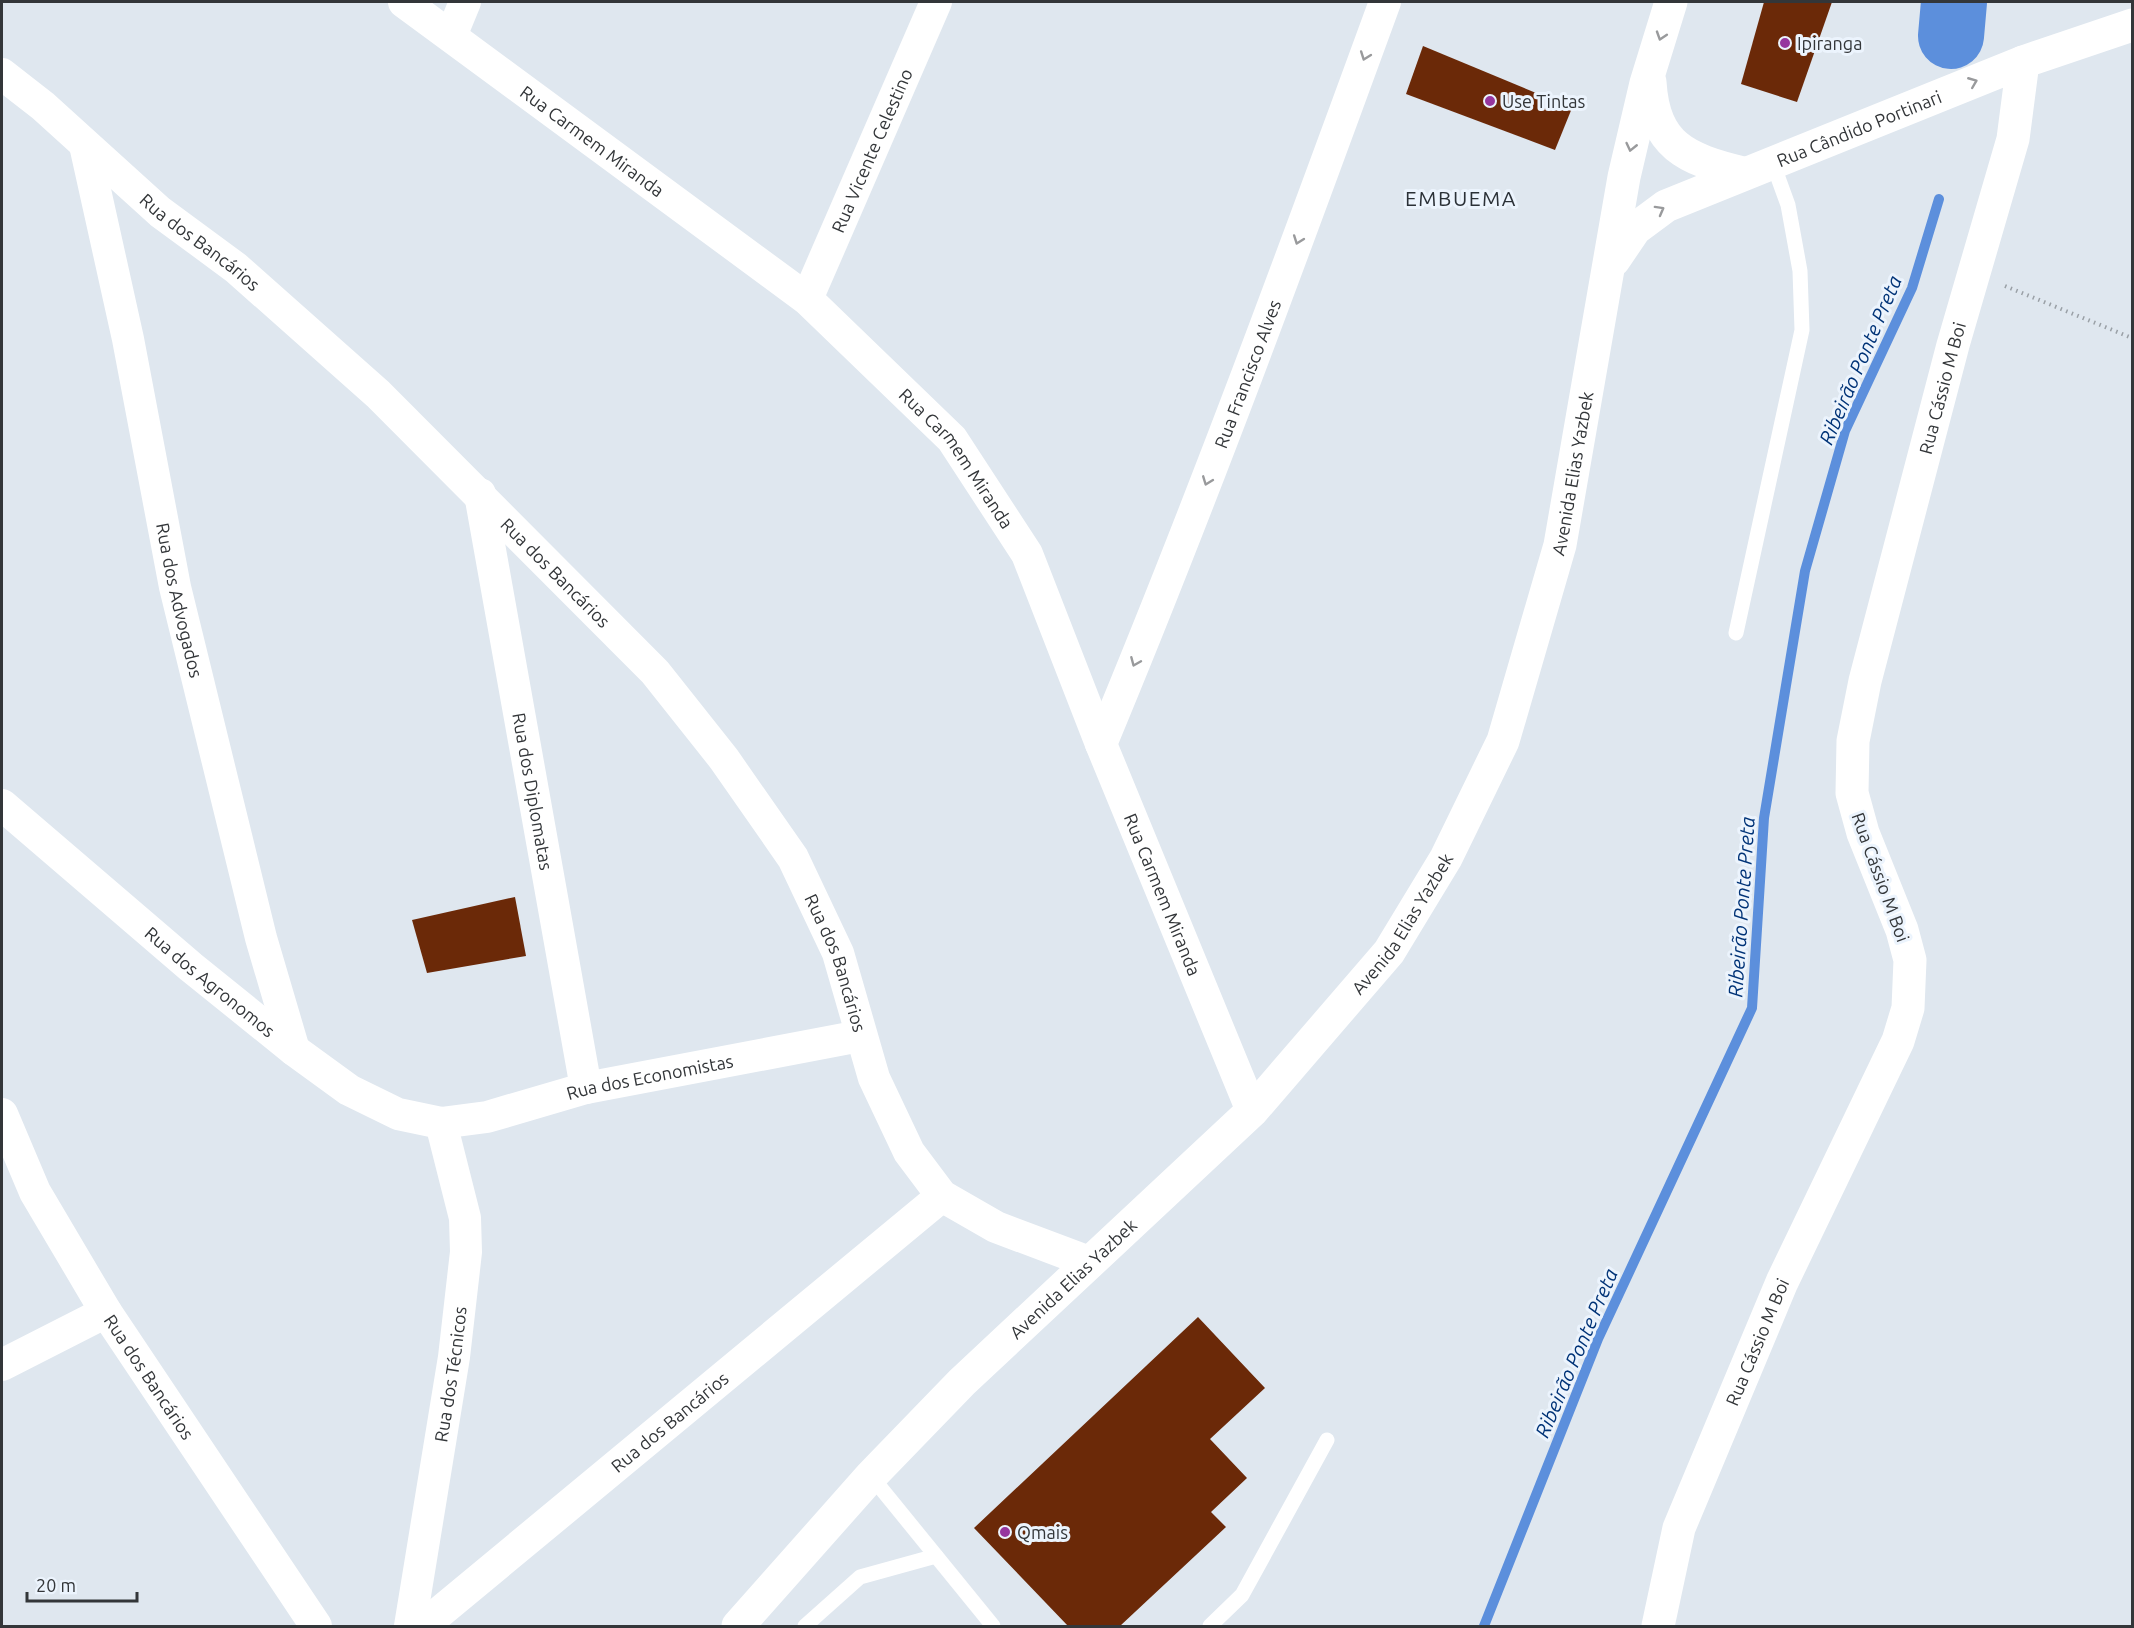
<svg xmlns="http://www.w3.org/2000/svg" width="2134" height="1628" font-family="Ubuntu,sans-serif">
<rect width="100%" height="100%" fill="#dfe7ef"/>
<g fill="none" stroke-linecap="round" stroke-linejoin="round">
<polyline stroke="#5c8fdc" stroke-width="10" points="1484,1626 1598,1339 1752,1008 1764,818 1805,571 1845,431 1912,288 1939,199"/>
<polyline stroke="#5c8fdc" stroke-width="66" points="1951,36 1954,2"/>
</g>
<g fill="#6b2908">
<polygon points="1764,2 1832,2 1797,102 1741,84"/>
<polygon points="1423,46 1572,108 1555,150 1406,94"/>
<polygon points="515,897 526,956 427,973 412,920"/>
<polygon points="1198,1317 1265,1388 1210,1439 1247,1478 1211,1512 1226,1527 1120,1626 1068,1626 974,1528"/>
</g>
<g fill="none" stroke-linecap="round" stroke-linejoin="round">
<polyline stroke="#9aa0a6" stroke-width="4" stroke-dasharray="1.5 4.5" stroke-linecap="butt" points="2005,286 2132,338"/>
<g stroke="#fff" stroke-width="15">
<polyline points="1736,633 1802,330 1800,271 1788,205 1772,161"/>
<polyline points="871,1476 993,1626"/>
<polyline points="805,1626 860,1577 936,1556"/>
<polyline points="1210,1626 1242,1595 1327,1440"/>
</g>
<g stroke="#fff" stroke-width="32">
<path id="s1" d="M404,2l403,297 145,140 75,115 74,190 151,367"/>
<polyline points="451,36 465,2"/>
<path id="s2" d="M2,74l41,32 117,106 76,56 142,126 277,278 69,87 69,99 45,95 36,125 35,74 33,44 54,31 93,35"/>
<path id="s3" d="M85,145l43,194 47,248 86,351 33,112"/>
<path id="s4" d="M807,299l129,-297"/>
<path id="s5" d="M480,494l106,594"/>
<path id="s6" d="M1101,744c102,-245 193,-493 284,-742"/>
<path id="s7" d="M2,805l189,162 103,83 55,40 49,24 43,9 46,-6 99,-29 274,-52"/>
<path id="s8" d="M2,1114l33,78 71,120 210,314"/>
<polyline points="2,1365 106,1312"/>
<path id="s9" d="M410,1626l44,-269 12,-105 -1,-34 -24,-95"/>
<path id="s10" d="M423,1626l519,-430"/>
</g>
<path stroke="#fff" stroke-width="33" id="s11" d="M1658,1626l21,-98 103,-246 116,-241 10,-33 2,-48 -8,-30 -39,-97 -11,-40 1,-52 12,-60 88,-336 60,-206 10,-77"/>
<g stroke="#fff" stroke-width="33">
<path d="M1650,82c4,64 36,77 93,91"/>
<path id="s12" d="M1614,260l21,-31 31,-23 357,-144 109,-37"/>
<path id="s13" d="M738,1626l133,-150 91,-94 290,-271 137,-159 57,-94 57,-117 57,-196 64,-368 22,-94 25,-81"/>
</g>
</g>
<defs><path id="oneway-chevron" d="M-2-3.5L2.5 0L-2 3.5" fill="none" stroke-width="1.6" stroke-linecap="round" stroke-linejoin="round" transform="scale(1.5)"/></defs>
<g stroke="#999a9c">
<use href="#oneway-chevron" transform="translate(1661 36) rotate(108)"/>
<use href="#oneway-chevron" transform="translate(1365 56) rotate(110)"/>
<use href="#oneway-chevron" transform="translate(1973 82) rotate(-22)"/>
<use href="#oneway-chevron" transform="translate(1631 147) rotate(103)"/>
<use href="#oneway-chevron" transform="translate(1660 210) rotate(-29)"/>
<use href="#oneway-chevron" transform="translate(1298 240) rotate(110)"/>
<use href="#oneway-chevron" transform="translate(1207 481) rotate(111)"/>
<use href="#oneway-chevron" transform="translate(1135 662) rotate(113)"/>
</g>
<g fill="#96369e" stroke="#ecf4fd" stroke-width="2">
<circle cx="1785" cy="43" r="6"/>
<circle cx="1490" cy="101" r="6"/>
<circle cx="1005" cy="1532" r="6"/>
</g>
<g text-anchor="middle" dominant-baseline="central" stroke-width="6" stroke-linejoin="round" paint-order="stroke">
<g font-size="18" fill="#333639" stroke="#ecf4fd" text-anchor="start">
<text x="1797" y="43">Ipiranga</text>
<text x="1502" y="101">Use Tintas</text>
<text x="1017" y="1532">Qmais</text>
</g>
<g font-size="18" fill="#333639" stroke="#ecf4fd">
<text stroke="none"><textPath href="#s12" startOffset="284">Rua Cândido Portinari</textPath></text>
<text stroke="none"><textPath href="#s1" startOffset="234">Rua Carmem Miranda</textPath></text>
<text stroke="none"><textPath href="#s4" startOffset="162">Rua Vicente Celestino</textPath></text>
<text stroke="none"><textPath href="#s2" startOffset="260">Rua dos Bancários</textPath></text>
<text stroke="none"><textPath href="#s6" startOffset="398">Rua Francisco Alves</textPath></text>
<text stroke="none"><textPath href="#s11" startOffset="1310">Rua Cássio M Boi</textPath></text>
<text stroke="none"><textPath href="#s1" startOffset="720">Rua Carmem Miranda</textPath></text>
<text stroke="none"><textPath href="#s13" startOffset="1455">Avenida Elias Yazbek</textPath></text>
<text stroke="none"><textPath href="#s2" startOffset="746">Rua dos Bancários</textPath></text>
<text stroke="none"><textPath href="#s3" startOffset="465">Rua dos Advogados</textPath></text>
<text stroke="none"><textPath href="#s5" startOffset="302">Rua dos Diplomatas</textPath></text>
<text transform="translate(1881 877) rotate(70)">Rua Cássio M Boi</text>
<text stroke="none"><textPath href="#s1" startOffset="1206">Rua Carmem Miranda</textPath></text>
<text stroke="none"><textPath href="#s13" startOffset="969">Avenida Elias Yazbek</textPath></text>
<text stroke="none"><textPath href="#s2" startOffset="1232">Rua dos Bancários</textPath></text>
<text stroke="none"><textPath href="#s7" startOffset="273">Rua dos Agronomos</textPath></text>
<text stroke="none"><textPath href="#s7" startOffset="762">Rua dos Economistas</textPath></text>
<text stroke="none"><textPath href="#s13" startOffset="483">Avenida Elias Yazbek</textPath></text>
<text stroke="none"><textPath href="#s11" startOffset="302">Rua Cássio M Boi</textPath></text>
<text stroke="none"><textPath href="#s9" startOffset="255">Rua dos Técnicos</textPath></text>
<text stroke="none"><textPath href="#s8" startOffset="302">Rua dos Bancários</textPath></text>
<text stroke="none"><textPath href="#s10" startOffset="320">Rua dos Bancários</textPath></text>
</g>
<g font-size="20" font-style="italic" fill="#037" stroke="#ecf4fd">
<text transform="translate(1860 360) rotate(-67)">Ribeirão Ponte Preta</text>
<text transform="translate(1741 907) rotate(-86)">Ribeirão Ponte Preta</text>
<text transform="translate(1576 1353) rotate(-67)">Ribeirão Ponte Preta</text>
</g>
<g font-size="21" letter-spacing="1.5" fill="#2b3137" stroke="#ecf4fd">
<text x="1461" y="198">EMBUEMA</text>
</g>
</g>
<rect width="2134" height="1628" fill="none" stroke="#333639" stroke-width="6"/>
<path d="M27 1592v9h110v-9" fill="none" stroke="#333639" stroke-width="3"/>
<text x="36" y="1592" font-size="18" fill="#333639" stroke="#ecf4fd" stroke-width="4.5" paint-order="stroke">20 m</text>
</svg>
